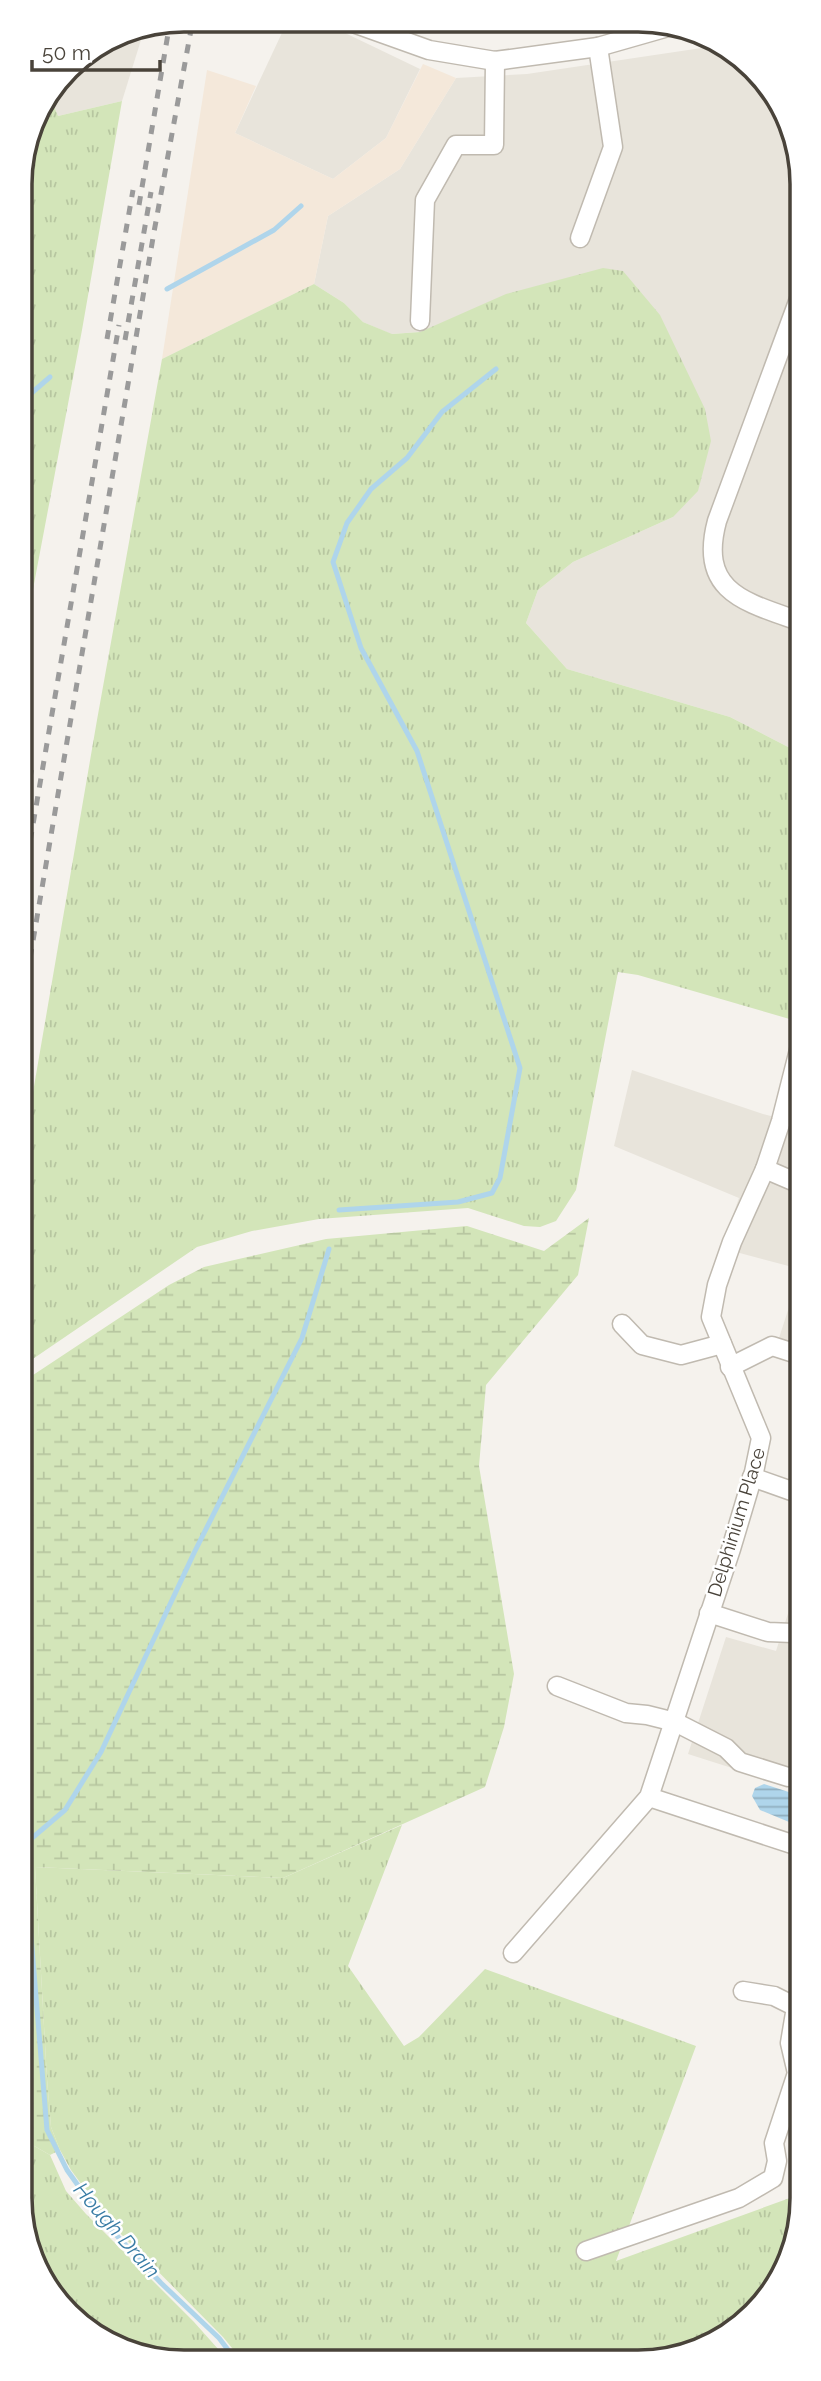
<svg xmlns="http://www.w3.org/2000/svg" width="821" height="2381" font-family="Raleway,sans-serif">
<defs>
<pattern id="grass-tufts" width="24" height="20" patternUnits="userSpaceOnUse" patternTransform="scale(1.75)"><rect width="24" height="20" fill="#d3e5b9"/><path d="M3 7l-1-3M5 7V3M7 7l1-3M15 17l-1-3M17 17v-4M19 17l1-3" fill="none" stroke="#b7c6a0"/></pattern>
<pattern id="wetland-marsh" width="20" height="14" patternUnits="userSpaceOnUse" patternTransform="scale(1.75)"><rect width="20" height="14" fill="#d3e5b9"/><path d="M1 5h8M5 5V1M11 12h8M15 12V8" fill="none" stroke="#b7c6a0"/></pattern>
<pattern id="water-rules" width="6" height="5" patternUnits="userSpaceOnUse" patternTransform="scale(1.75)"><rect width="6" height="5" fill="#afd5eb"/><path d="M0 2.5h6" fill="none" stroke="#90aebf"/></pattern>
</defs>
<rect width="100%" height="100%" fill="#f5f2ed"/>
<g fill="#e8e4db">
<polygon points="288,20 318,20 420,69 386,138 333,179 235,133"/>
<polygon points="145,27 122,101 58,116 49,94 75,60 121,32"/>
<polygon points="715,46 753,67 799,151 799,756 790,748 730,717 567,669 526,623 538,590 573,562 673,517 420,332 391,334 363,322 344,303 314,284 328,216 400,169 456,78 527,74"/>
<polygon points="632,1070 763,1114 798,1123 790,1157 800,1162 800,1269 721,1248 739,1198 614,1146"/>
<polygon points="800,1273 800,1384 779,1338"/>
<polygon points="801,1573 801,1790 688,1754 726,1637 776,1651"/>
</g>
<polygon fill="#f4e8da" points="423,64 456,78 400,169 328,216 314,284 162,359 207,70 256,86 235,133 333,179 386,138"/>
<g fill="url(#grass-tufts)">
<polygon points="49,94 58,116 122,101 82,330 20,658 20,172 36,111"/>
<polygon points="603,268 623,271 660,315 705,409 711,441 698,491 673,517 573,562 538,590 526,623 567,669 730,717 790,748 799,756 800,996 793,1020 638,975 618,972 576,1190 556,1221 540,1227 524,1226 468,1208 319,1219 252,1231 197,1247 21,1367 21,1162 97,720 162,359 314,284 344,303 363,322 392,334 420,332 506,294"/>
<polygon points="800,1117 800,1162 790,1158"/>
<polygon points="402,1825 348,1966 404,2046 419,2037 485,1969 696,2046 616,2261 801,2194 801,2208 761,2306 670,2359 241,2359 223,2337 109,2222 71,2170 60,2150 51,2127 47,2079 35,1867 283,1878"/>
<polygon points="22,2139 50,2155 66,2191 86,2214 194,2322 227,2359 152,2359 68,2314 22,2230"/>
</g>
<polygon fill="url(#wetland-marsh)" points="589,1218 578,1275 486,1385 479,1466 514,1674 504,1727 485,1787 283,1878 35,1867 47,2079 51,2127 60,2150 50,2155 22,2139 21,1383 169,1285 204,1267 326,1239 467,1226 544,1251"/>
<polygon fill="url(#water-rules)" points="764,1784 801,1796 801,1827 760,1810 752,1796 755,1788"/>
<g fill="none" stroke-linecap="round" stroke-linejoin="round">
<g stroke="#afd5eb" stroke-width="5">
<polyline points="167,289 274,230 301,206"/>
<polyline points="20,403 50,377"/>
<polyline points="339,1210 458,1202 492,1193 500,1178 520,1068 417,751 361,648 333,562 347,523 371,489 407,458 442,412 496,369"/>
<polyline points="22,1827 47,2130 67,2170 105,2223 161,2283 219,2338 235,2359"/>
<polyline points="25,1844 65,1810 101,1752 194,1553 302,1338 329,1249"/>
</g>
<defs>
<g id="minor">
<polyline points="345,20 429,50 495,61 598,47 675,25"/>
<polyline points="580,238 613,147 598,47"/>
<path d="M799,299l-82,222c-19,71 28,81 82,100"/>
<polyline points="420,321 425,200 456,145 494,145 495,61"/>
<polyline points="765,1169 800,1184"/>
<polyline points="622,1324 642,1345 681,1355 722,1344"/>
<polyline points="730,1367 772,1346 800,1355"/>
<polyline points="752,1477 800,1494"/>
<polyline points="709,1613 768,1632 793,1633 801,1635"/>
<polyline points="557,1686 626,1713 647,1715 675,1722 726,1748 740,1762 788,1777"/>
<polyline points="649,1797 801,1847"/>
<polyline points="513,1953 649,1797 731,1549 754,1472 761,1438 711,1317 717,1285 732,1242 765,1169 781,1121 800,1046"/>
<polyline points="586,2251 739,2198 773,2178 777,2161 774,2143 797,2073 790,2043 796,2007 774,1996 743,1991"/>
</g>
</defs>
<use href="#minor" stroke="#c0bab0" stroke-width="21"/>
<use href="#minor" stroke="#fff" stroke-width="18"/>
<g stroke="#9a9a9a" stroke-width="5" stroke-dasharray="9 9" stroke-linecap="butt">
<polyline points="139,205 170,22"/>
<polyline points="107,339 133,190"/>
<polyline points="125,340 151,192"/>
<polyline points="21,832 32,766"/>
<polyline points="21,894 119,325"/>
<polyline points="21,1011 154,232 193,19"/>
</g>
</g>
<g text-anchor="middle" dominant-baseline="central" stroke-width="5" stroke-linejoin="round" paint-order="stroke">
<g font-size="19" fill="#49433a" stroke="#fff">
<text transform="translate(736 1522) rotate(-73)">Delphinium Place</text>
</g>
<g font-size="21" font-style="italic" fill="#397ca5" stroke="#fff">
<text transform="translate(117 2230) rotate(49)">Hough Drain</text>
</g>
</g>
<path d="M0 0H821V2381H0ZM184 32H638A152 152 0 0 1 790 184V2198A152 152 0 0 1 638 2350H184A152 152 0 0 1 32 2198V184A152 152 0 0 1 184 32Z" fill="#fff" fill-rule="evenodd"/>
<path fill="none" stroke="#49433a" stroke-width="3.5" d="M184 32H638A152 152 0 0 1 790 184V2198A152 152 0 0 1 638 2350H184A152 152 0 0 1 32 2198V184A152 152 0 0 1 184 32Z"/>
<path d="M32 60v10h128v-10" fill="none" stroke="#49433a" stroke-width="3.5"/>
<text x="42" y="60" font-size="21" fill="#49433a" stroke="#ffffff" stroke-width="5" paint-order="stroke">50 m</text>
</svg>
